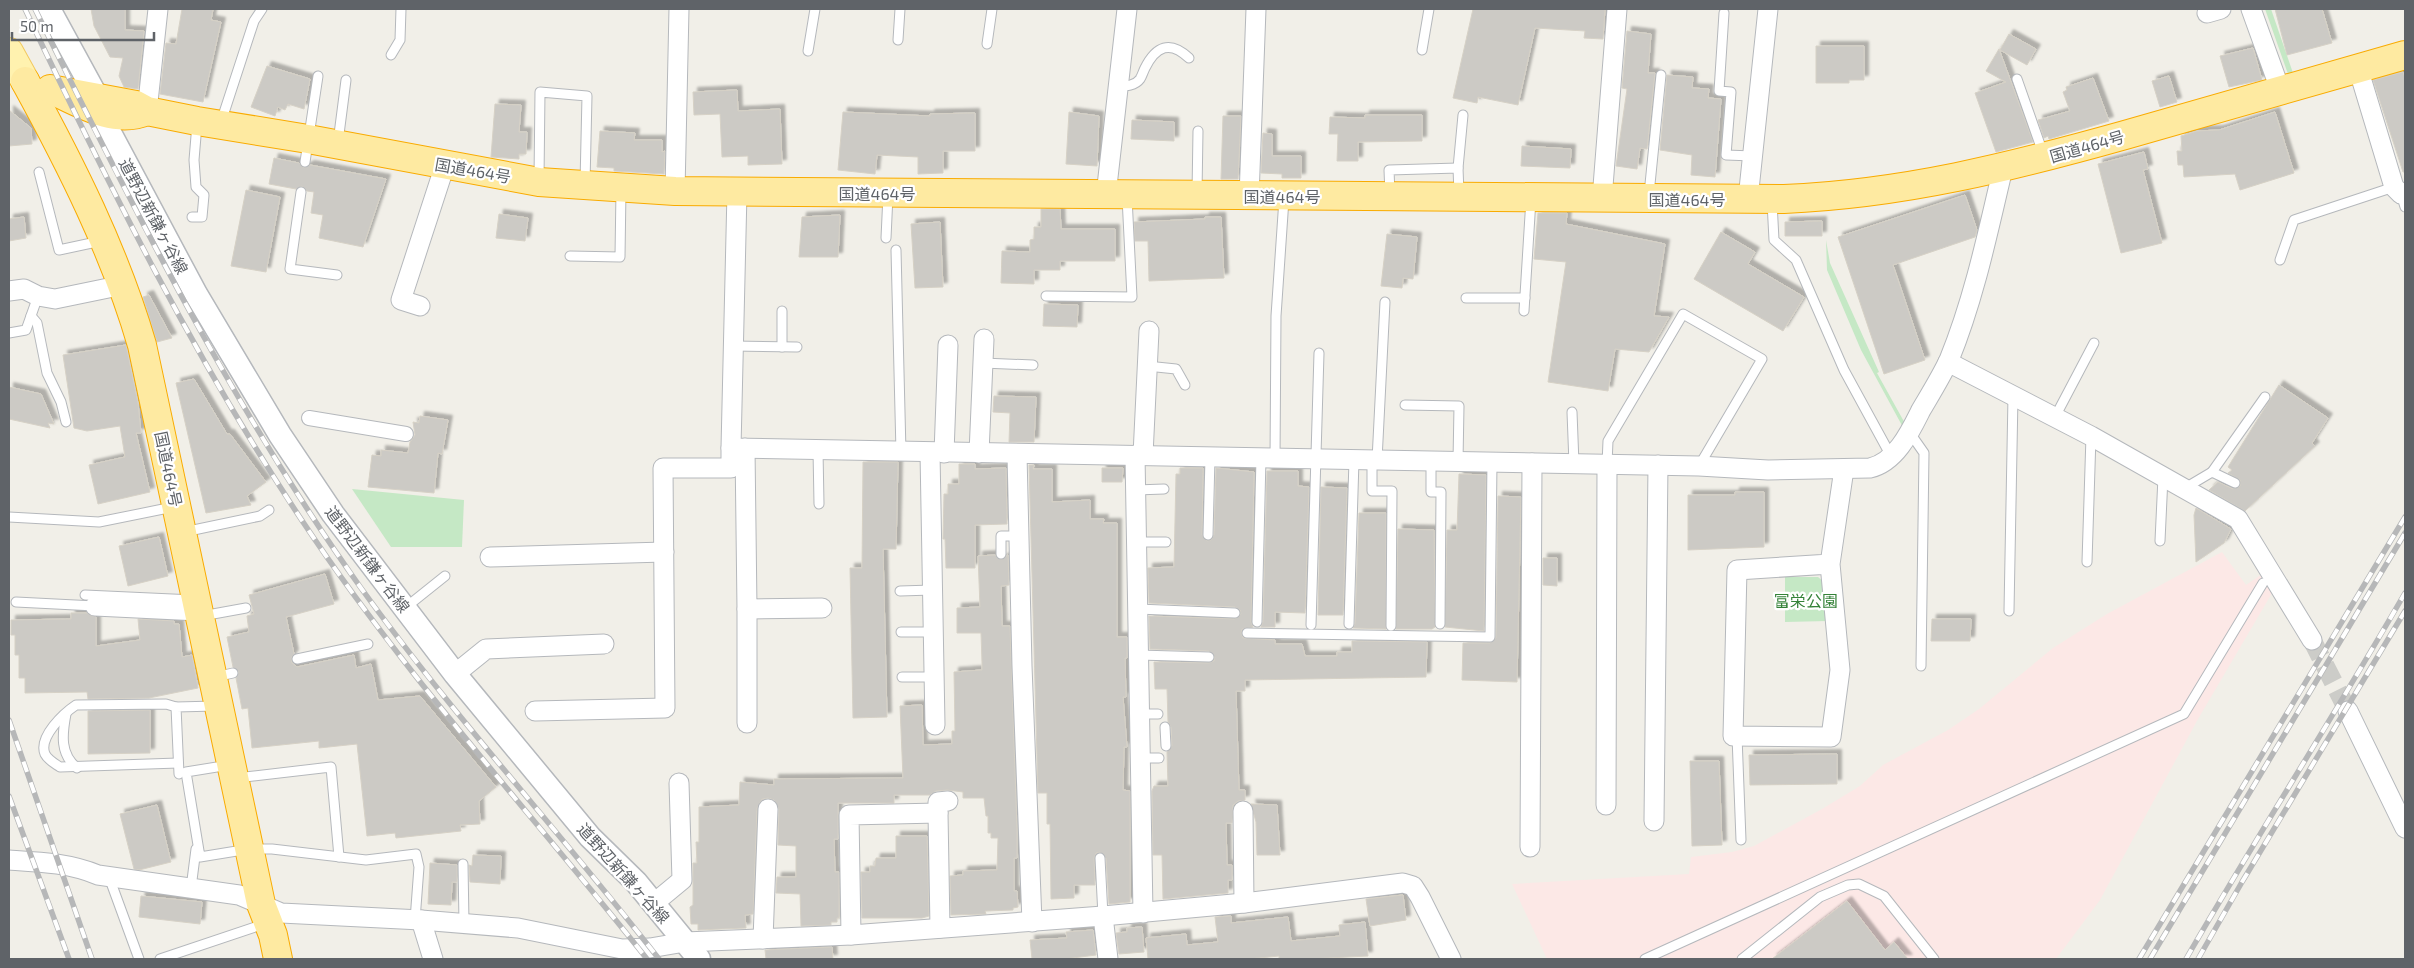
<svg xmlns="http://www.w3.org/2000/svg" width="2414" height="968" font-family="'Exo 2','Noto Sans JP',sans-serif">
<defs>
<filter id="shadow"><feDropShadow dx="4.5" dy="-4.5" stdDeviation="1" flood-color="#0004"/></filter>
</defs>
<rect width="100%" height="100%" fill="#f1efe8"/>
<polygon fill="#fce8e6" points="2222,552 2246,585 2265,572 2275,588 2198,719 2100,900 2056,959 1547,959 1512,884 1689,874 1691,857 1732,852 1754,846 1822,809 1860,786 1883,765 1948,730 1979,709 2053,648 2107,614"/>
<g fill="#c5e8c5">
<polygon points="2265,9 2271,9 2293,73 2288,74"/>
<polygon points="1826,240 1830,263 1879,372 1877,373 1907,427 1905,431 1861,350 1827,270"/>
<polygon points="352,489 464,500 462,547 391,547"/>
<polygon points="1785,577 1818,577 1824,582 1828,621 1785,622"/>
</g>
<g fill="#cccac5" stroke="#d6d1c6" filter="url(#shadow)">
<polygon points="91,9 125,9 125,30 144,31 138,89 124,87 119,76 123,58 110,57 94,26"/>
<polygon points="182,9 213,9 211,20 221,22 203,102 160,94 166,43 176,44"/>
<polygon points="1473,9 1605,9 1603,39 1584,38 1585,31 1535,28 1518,105 1478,97 1477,103 1453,98"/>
<polygon points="2275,9 2322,9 2332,43 2287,55"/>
<polygon points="1627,31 1651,34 1648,73 1655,73 1647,149 1640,148 1637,169 1616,166 1627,89 1622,88"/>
<polygon points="2009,34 2036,49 2027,65 2000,50"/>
<polygon points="1816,46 1864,46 1864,80 1849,80 1849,83 1816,83"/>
<polygon points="2253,48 2262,80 2229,87 2220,56"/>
<polygon points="1999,49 2033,142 1996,152 1975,93 2006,82 1986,71"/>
<polygon points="267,66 310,79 304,109 288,104 285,110 278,107 275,116 251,107"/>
<polygon points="2403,72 2405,78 2405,172 2403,172 2373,80"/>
<polygon points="1667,75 1693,77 1692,88 1709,89 1708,98 1721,99 1715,177 1691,175 1692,155 1660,150"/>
<polygon points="2169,76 2177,102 2160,107 2152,81"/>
<polygon points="2093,78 2109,121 2049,139 2048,136 2044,138 2038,120 2070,111 2063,92 2067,90 2066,87"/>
<polygon points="737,90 738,111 780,109 782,164 748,165 748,156 722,157 720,114 694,115 693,92"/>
<polygon points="495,104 521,105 519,132 527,132 526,154 519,154 519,159 491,157"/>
<polygon points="9,110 31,128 32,144 9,146"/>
<polygon points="843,112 930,116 930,114 975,113 975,151 943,151 943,173 918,174 918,157 877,155 875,174 838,170"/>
<polygon points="1069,112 1099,116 1097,166 1066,164"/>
<polygon points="2275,112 2294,173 2240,190 2235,174 2184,177 2183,165 2178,165 2177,151 2182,151 2181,136 2197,131 2219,130"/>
<polygon points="1365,115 1422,115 1422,141 1358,142 1358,161 1337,161 1338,134 1329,134 1330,117 1365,118"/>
<polygon points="1223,116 1241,116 1238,179 1221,179"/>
<polygon points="1132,120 1174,122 1174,141 1131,139"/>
<polygon points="600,131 635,133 634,140 662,140 662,152 665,151 664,174 614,171 614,168 597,167"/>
<polygon points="1263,133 1272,134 1272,156 1301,156 1301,178 1282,178 1282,174 1261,173"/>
<polygon points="1522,146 1571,149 1570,168 1521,166"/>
<polygon points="2144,152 2148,169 2143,170 2162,243 2121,253 2098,164"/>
<polygon points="274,158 299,163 304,168 310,165 386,179 363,247 319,238 323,215 311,213 314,192 307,191 302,186 296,189 269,184"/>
<polygon points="246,190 280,197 266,272 231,266"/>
<polygon points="1965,195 1977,230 1975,237 1893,265 1925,360 1884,374 1838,237"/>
<polygon points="1041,209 1060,209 1061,229 1115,229 1115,261 1060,261 1060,270 1034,270 1034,284 1001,283 1002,251 1030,252 1030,240 1034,239 1034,227 1041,227"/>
<polygon points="1538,213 1567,213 1566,224 1665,244 1654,316 1669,317 1649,352 1615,349 1608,391 1548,382 1566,262 1534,259"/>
<polygon points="499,214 528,218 525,241 496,238"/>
<polygon points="840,215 838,257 799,257 802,217"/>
<polygon points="24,217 26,238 9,241 9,219"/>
<polygon points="1205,217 1221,217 1224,278 1149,281 1148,241 1135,241 1134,222 1205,219"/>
<polygon points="1822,221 1822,236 1785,236 1785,222"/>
<polygon points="940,222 943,287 915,288 911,224"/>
<polygon points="1721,232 1755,252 1748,264 1804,297 1783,331 1694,279"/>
<polygon points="1387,234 1417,237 1413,279 1403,278 1402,288 1381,286"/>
<polygon points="149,295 172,338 157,342 143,297"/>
<polygon points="1044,304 1078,305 1077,327 1043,326"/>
<polygon points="126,345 138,403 141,433 136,433 150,492 98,504 89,465 125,457 120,426 87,431 74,428 63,355"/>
<polygon points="194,379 227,434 230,434 266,482 247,496 251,505 206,513 176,383"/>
<polygon points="2279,385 2328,418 2312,443 2315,446 2245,511 2209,490 2218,482 2233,489 2240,486 2240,480 2228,473 2232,470 2228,467"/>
<polygon points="9,387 41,394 54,424 48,423 50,428 9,419"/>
<polygon points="994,396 1036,397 1034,442 1009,442 1010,413 993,412"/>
<polygon points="420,416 448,420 442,454 438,453 434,493 368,487 372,455 381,456 381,450 408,453 410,442 415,435 413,422 419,423"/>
<polygon points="863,462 898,462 896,549 883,549 887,717 853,718 850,568 862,568"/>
<polygon points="959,464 975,464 975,469 1006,468 1007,524 975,525 975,568 946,568 945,539 943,539 944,494 948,494 948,484 959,484"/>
<polygon points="1029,465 1034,465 1033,469 1052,469 1052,502 1090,500 1090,519 1104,519 1103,523 1117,523 1117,637 1127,637 1127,658 1125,658 1126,697 1123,697 1127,747 1124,747 1123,790 1130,791 1130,902 1109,904 1106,858 1100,852 1096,853 1094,858 1095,885 1074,885 1074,898 1051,899 1050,824 1047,824 1047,793 1038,793"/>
<polygon points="1102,468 1123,468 1122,482 1102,482"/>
<polygon points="1180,468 1203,468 1202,535 1207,541 1211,540 1214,535 1216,468 1254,472 1251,622 1253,627 1242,629 1241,633 1243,638 1275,640 1275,644 1302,644 1305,656 1337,656 1337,652 1352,652 1352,641 1427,642 1426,677 1245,680 1245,691 1236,691 1239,790 1245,790 1245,800 1238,801 1233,805 1232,823 1226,823 1227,865 1232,865 1232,880 1228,880 1228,893 1163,899 1162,855 1153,855 1152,791 1154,786 1168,786 1167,752 1172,746 1171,727 1168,722 1167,689 1155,689 1154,662 1209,663 1214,661 1215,657 1209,651 1150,649 1149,616 1235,619 1241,614 1240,610 1235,607 1149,603 1148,568 1174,567 1176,474 1180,474"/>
<polygon points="1267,471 1298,471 1298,486 1309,487 1305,613 1275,612 1275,627 1261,627 1263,622"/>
<polygon points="1459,474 1486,475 1484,631 1445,627 1447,530 1457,530"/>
<polygon points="1321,487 1347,488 1343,615 1318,615"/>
<polygon points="1735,492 1764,492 1764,547 1688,550 1688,495 1735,495"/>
<polygon points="1498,496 1521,497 1517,682 1462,680 1463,643 1490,643 1496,638"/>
<polygon points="2196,508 2231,529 2224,543 2196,562 2194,515"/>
<polygon points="1359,513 1386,513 1386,629 1353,628 1355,624"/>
<polygon points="1398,529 1434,530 1435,627 1432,629 1396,629"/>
<polygon points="159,537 168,576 128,586 119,546"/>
<polygon points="995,555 1001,560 1008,555 1009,585 1001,586 1002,624 1002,626 1010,626 1017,829 1017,858 1014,858 1014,891 1017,891 1018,907 1013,908 1013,910 985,911 986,914 951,915 950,876 963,875 963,871 997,870 998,838 991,838 991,833 988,833 988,816 986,816 984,798 963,798 963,792 947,790 936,791 930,795 894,795 894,803 838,803 838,839 834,839 835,872 839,872 839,918 837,918 837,922 831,922 831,925 801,926 800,894 776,893 777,877 796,877 796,846 778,845 779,809 774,800 768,798 762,799 757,808 753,914 745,915 746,928 698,930 698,924 691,924 690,907 693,905 693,863 697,863 696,842 699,842 699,807 739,805 740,782 774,785 774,779 903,778 900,706 922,705 923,745 952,744 952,731 955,731 954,672 982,670 982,663 981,633 957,633 957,608 980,607 978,556"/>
<polygon points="1543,558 1557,558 1557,586 1543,585"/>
<polygon points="325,574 334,604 286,617 294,654 291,658 292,663 297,667 354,655 356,668 371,664 378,700 420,696 496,787 479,801 480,824 460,825 461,831 396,838 395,833 367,836 357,744 319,748 319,741 252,748 248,708 242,709 236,678 239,672 233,667 227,637 249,632 247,616 254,614 249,595"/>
<polygon points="71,613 87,613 96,617 96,646 140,640 138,619 174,621 174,624 179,624 182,657 192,655 198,688 149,698 88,699 87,692 25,693 25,678 19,678 19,655 15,655 15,635 11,635 11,620 71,619"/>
<polygon points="1932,619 1971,619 1970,641 1931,641"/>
<polygon points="150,710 150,753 88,754 88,711"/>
<polygon points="1837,754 1837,784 1750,785 1749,755"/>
<polygon points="1690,761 1719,761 1722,845 1692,846"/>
<polygon points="1251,804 1277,805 1280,855 1257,855 1256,822"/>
<polygon points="157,805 171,862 139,870 134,869 120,814"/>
<polygon points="896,836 927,836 929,916 922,918 862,918 861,872 870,872 870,866 875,866 876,858 896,858"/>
<polygon points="473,855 501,856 500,884 470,882 469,865 472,866"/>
<polygon points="430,863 457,865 457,882 452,882 451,905 428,904"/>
<polygon points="1403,895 1406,920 1370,926 1366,899"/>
<polygon points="141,896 202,902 200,924 139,917"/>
<polygon points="1847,901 1885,950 1894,942 1908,959 1772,959"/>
<polygon points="1231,916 1231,923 1288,917 1291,941 1340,936 1339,925 1365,922 1368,956 1308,959 1279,959 1279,956 1249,959 1148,959 1146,938 1186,934 1187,945 1218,942 1215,917"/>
<polygon points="1142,927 1144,952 1119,954 1116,933 1127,932 1127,928"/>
<polygon points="1093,930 1096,955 1065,959 1032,959 1030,940 1067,938 1066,932"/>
<polygon points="832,947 833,959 766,959 765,950"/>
</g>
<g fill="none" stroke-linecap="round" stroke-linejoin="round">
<polyline stroke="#ccccc8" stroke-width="19" stroke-dasharray="19 9" stroke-linecap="butt" points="2312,640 2348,711"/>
<defs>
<g id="service">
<polyline points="1724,13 1719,91 1731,92 1726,155 1753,156"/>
<polyline points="898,40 900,9"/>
<polyline points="987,44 992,9"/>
<polyline points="1422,50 1429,9"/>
<polyline points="808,51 815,9"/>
<polyline points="391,55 400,40 401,9"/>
<polyline points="2017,79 2043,153"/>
<path d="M1118,86c8,0 17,0 22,-7 2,-3 3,-7 5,-11 11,-22 25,-28 44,-10"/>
<polyline points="221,122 254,21 262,9"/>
<polyline points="338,142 346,80"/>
<polyline points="305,162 318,76"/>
<polyline points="1458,168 1463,115"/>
<polyline points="39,172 59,250 101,241"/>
<polyline points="539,179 540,92 587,96 585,183"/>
<polyline points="301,192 290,269 337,275"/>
<polyline points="1197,193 1198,131"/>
<polyline points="1390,194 1389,170 1458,168 1459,194"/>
<polyline points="1649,194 1661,75"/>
<polyline points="2401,194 2405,207"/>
<polyline points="1772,202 1774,240 1796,260 1844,370 1891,456"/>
<polyline points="192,217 202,217 204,195 196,187 194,160 197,124"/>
<polyline points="886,238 888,195"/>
<polyline points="896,250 901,452"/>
<polyline points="570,256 620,257 621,190"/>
<polyline points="2280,260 2294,220 2394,187"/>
<polyline points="1046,296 1132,297 1127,197"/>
<polyline points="1466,298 1525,298"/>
<polyline points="1524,311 1531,199"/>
<polyline points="31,316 37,323 47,373 61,402 66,422"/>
<polyline points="9,333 26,330 38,296"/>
<polyline points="733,346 797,347"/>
<polyline points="782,347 782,311"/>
<polyline points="983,363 1033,365"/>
<polyline points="1147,366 1176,369 1185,385"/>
<polyline points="1405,405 1459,406 1458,461"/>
<polyline points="1572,412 1574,464"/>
<polyline points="2055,417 2094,343"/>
<polyline points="1910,433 1924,453 1921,666"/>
<polyline points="818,450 819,504"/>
<polyline points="1275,459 1276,316 1284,199"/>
<polyline points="1372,460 1372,491 1392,491 1391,626"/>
<polyline points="1377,460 1385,302"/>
<polyline points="1431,461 1431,492 1441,492 1440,624"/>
<polyline points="1607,464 1608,441 1683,314 1762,359 1699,466"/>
<polyline points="2212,472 2265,397"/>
<polyline points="2185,488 2212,472 2235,483"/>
<polyline points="1136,490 1164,489"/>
<polyline points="9,517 99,522 173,507"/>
<polyline points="184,532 260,516 269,510"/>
<polyline points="1208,535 1210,458"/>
<polyline points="2160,541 2163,477"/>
<polyline points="1137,542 1166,542"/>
<polyline points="1001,554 1001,536 1019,536"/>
<polyline points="2087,562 2091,436"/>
<polyline points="900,591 932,590"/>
<polyline points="85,595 194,600"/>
<polyline points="16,602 95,606"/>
<polyline points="405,608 445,576"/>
<polyline points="1138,609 1235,613"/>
<polyline points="2009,611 2013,396"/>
<polyline points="202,616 246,608"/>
<polyline points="1257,622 1261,458"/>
<polyline points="1349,624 1354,460"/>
<polyline points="1311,625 1319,353"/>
<polyline points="901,632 933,632"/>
<polyline points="1247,633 1490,637 1492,462"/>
<polyline points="1139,655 1209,657"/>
<polyline points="297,659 368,644"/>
<polyline points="215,677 233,673"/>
<polyline points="902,677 934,677"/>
<path d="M176,707l-10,-3 -90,1c-12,8 -38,32 -31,49 3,6 9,9 15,13l118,-4"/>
<path d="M66,714c-4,21 -6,40 11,54"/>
<polyline points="1140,714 1158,714"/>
<polyline points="1165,727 1166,746"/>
<polyline points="1737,736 1741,840"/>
<polyline points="1141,758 1159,758"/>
<polyline points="229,765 186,772 200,857 249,849 272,849 366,860 416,854 419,867 415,920"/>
<polyline points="179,774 176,707 216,706"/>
<polyline points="236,778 331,767 339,857"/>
<polyline points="1100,858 1103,916"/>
<polyline points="463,864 464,923"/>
<polyline points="109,877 139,959"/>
<polyline points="191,888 196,849"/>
<polyline points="160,959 261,925"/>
<polyline points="1645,959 2184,714 2263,583"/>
<polyline points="1742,959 1820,897 1848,885 1859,884 1884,896 1934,959"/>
</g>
<polyline id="pedestrian" points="309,418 406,434"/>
<g id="minor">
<polyline points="2251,9 2281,92"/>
<polyline points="2207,13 2221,9"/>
<polyline points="2358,68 2394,187 2401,194 2405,193"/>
<polyline points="147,111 158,9"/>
<polyline points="675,191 679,9"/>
<path d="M737,192l-6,256 968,18 69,4 102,-2c26,-6 40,-36 51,-58 10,-17 20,-33 28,-50 25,-61 39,-128 54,-192"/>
<polyline points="1106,195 1127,9"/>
<polyline points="1249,197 1256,9"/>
<polyline points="1602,199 1617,9"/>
<polyline points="1748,199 1768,9"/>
<polyline points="9,291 24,289 38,296 55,299 123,285"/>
<polyline points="420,306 401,300 445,165"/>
<polyline points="1948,362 2091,436 2238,519 2312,640"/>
<polyline points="745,448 747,609 822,608"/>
<polyline points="930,453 935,725"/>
<polyline points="944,453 948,345"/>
<polyline points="979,453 984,339"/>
<polyline points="1017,454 1022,666 1032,922"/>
<polyline points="1135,455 1143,913"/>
<polyline points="1143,455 1149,331"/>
<polyline points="490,557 664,552"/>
<polyline points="1830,564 1737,570 1733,736 1831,737 1840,670 1830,564 1844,469"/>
<polyline points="95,606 199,611"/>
<polyline points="747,609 747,723"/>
<polyline points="455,674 486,649 604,644"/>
<polyline points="535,711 665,708 663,468 731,468 731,448"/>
<polyline points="2348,711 2405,828"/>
<polyline points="1606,805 1607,464"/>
<polyline points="1243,811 1244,903"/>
<polyline points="938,813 938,802 948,801"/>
<polyline points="1654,821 1658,465"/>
<polyline points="1530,847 1532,463"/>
<path d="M9,860c31,2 60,3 89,15l141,20 42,18 140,7 97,8 104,21 28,-1 35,-6 166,-7 252,-19 141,-13 159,-20 10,3 7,11 31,62"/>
<polyline points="653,904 682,880 679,783"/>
<polyline points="1103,916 1108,959"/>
<polyline points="421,920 433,959"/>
<polyline points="851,935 849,815 938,813 940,928"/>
<polyline points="763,939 768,809"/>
</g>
<g id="tertiary">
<polyline points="49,9 97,97"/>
<polyline points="104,113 109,131 196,294 280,435 333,514 455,674 590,837 636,882 699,959"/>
</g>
<polyline id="primary" points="9,52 25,81"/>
<g id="trunk">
<path d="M25,81c46,84 90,171 117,264l119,559 12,31 5,24"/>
<path d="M147,111c-33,14 -67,-8 -97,-22l86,16 11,6 50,10 111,18 231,43 136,9 1109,8c119,-5 227,-32 341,-64 94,-26 187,-54 280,-80"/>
</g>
</defs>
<use href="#service" stroke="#b5b8bc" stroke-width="11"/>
<use href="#pedestrian" stroke="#b5b8bc" stroke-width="16"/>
<use href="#minor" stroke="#b5b8bc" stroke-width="21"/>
<use href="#tertiary" stroke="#b5b8bc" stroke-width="25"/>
<use href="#primary" stroke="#f2c960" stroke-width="30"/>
<use href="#trunk" stroke="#f9ab00" stroke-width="30"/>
<use href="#service" stroke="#fff" stroke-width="9"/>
<use href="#pedestrian" stroke="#fff" stroke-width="14"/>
<use href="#minor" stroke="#fff" stroke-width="19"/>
<use href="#tertiary" stroke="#fff" stroke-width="22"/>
<use href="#primary" stroke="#fff2af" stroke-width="28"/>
<use href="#trunk" stroke="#feeaa1" stroke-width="28"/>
<defs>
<g id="rail">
<path d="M25,9c83,175 170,351 278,513 103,155 229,292 344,437"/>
<path d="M35,9c98,199 197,398 326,579 93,129 201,246 298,371"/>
<polyline points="9,720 92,959"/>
<polyline points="9,796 69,959"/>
<polyline points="2139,959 2405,517"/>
<polyline points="2150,959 2405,533"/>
<path d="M2186,959c71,-123 148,-243 219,-366"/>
<polyline points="2198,959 2242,882 2405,611"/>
</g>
</defs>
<use href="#rail" stroke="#b6b7b8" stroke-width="5.5"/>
<use href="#rail" stroke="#fff" stroke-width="4" stroke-dasharray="11" stroke-linecap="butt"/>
</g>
<g text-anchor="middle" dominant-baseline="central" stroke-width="4.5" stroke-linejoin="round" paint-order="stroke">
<g font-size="16" fill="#5f6368" stroke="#fff">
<text transform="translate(2087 146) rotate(-16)">国道464号</text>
<text transform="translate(473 170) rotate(10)">国道464号</text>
<text x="877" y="193">国道464号</text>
<text x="1282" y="196">国道464号</text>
<text x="1687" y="199">国道464号</text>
<text transform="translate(154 216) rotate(62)">道野辺新鎌ヶ谷線</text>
<text transform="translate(169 469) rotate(78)">国道464号</text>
<text transform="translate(368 559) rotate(53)">道野辺新鎌ヶ谷線</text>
<text transform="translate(624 873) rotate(48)">道野辺新鎌ヶ谷線</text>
</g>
<g font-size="16" fill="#348238" stroke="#fff">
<text x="1806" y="600">富栄公園</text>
</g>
</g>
<rect width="2414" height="968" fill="none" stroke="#5f6368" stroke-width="20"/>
<path d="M12 32v8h142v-8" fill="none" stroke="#5f6368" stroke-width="2.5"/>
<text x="20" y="32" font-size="15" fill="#5f6368" stroke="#ffffff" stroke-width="4" paint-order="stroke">50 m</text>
</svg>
